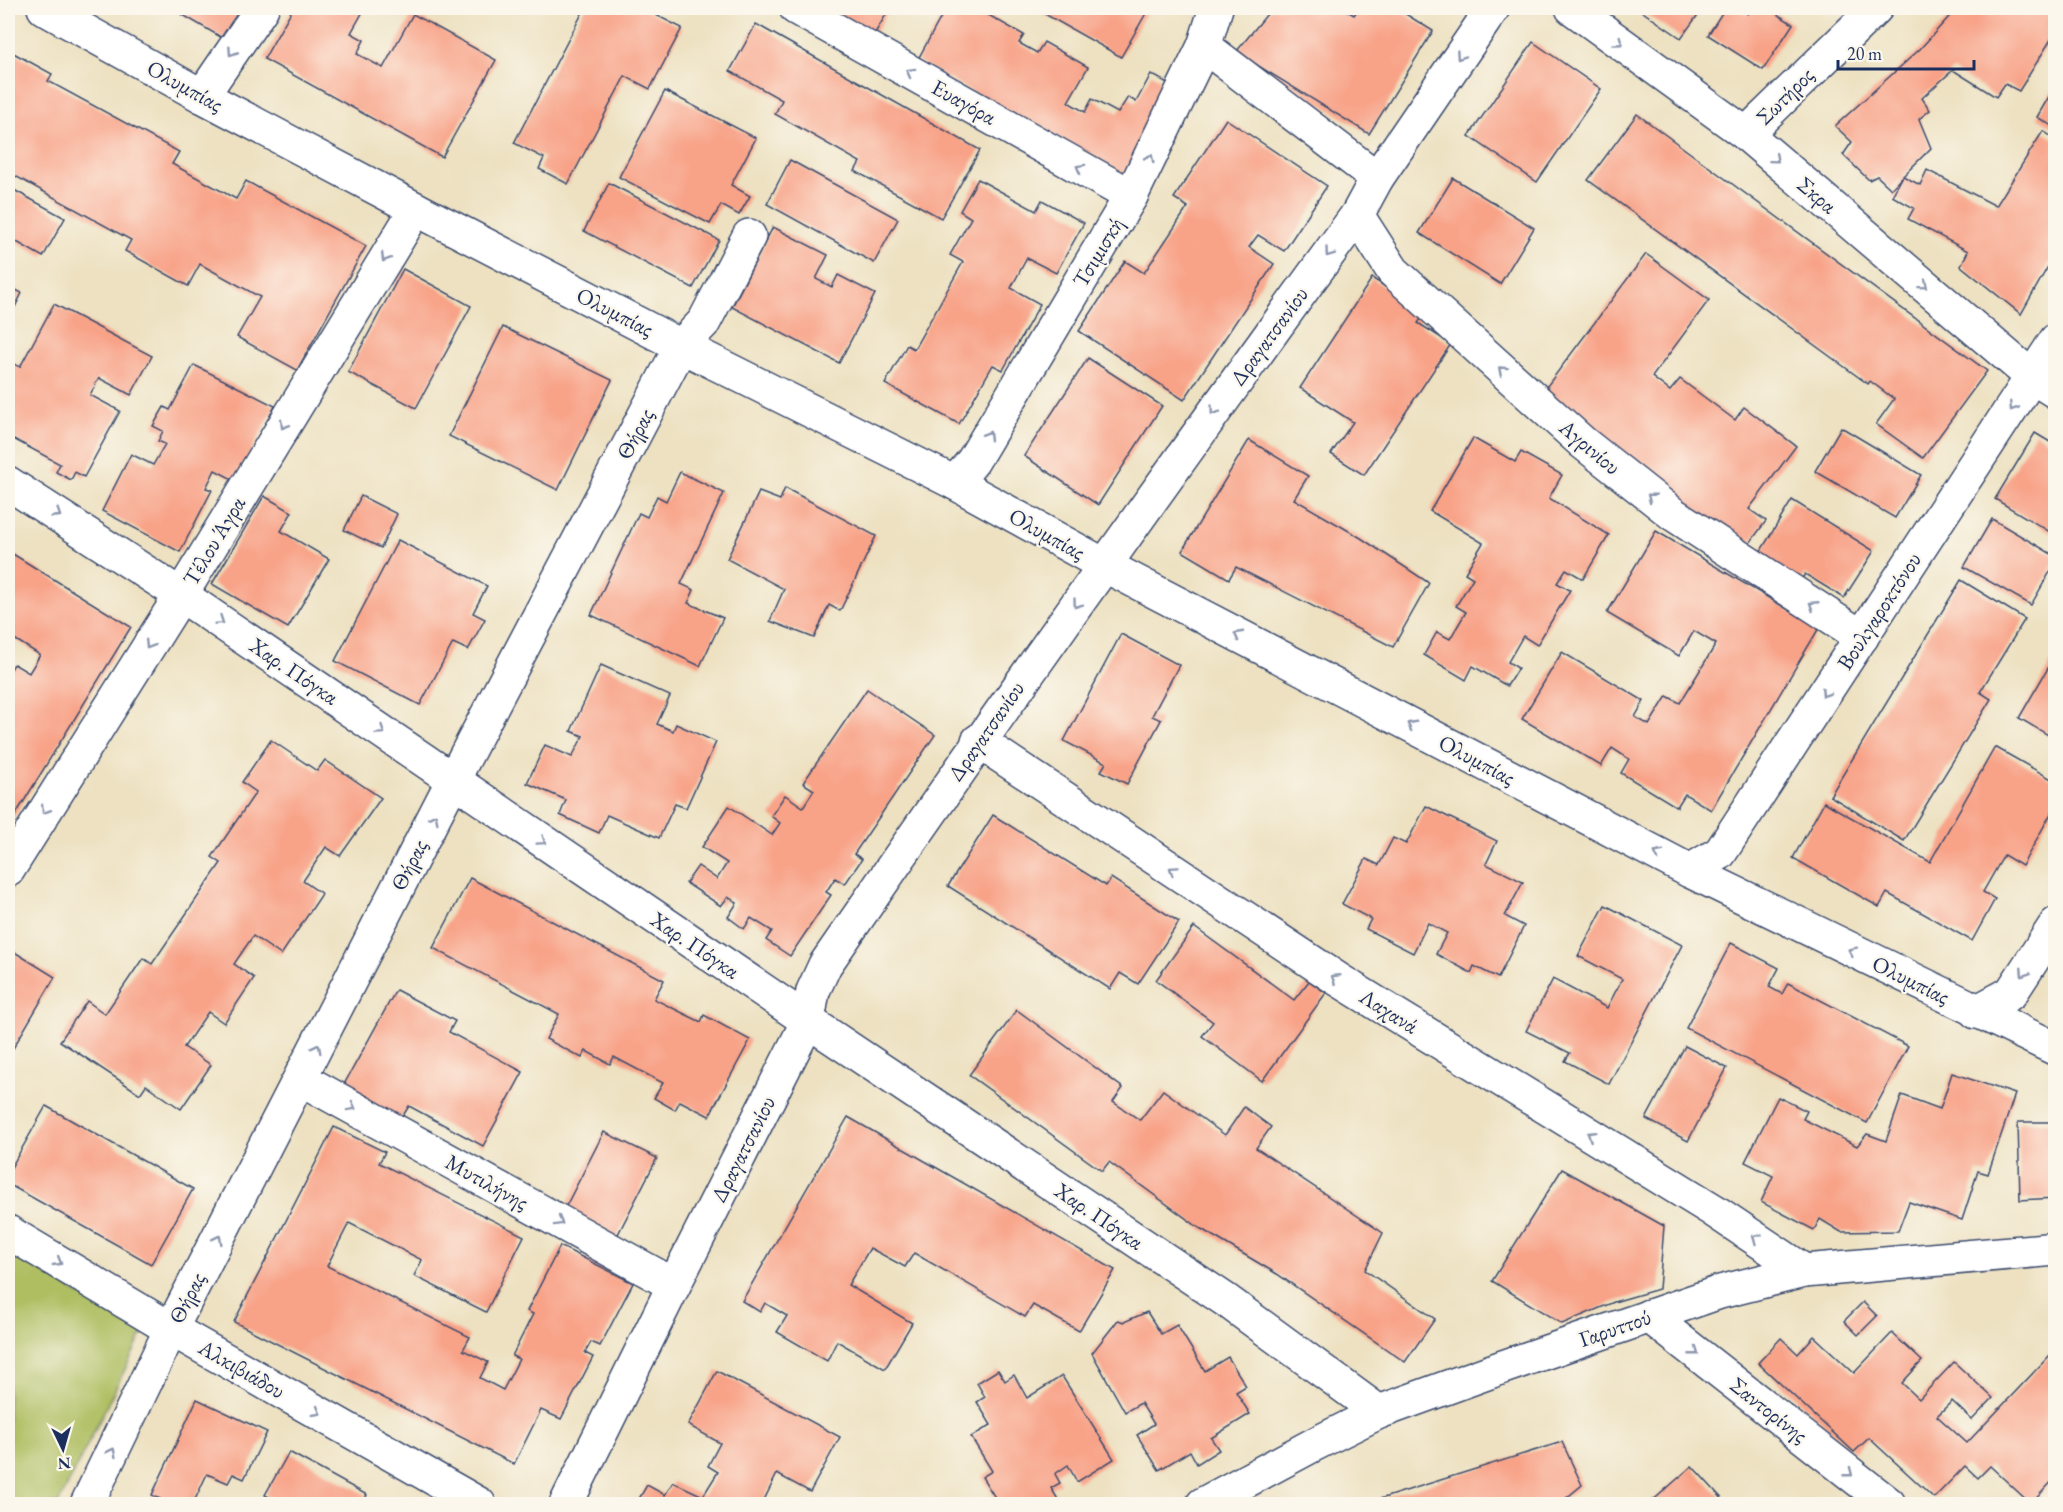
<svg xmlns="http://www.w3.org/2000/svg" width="2063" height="1512" font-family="'EB Garamond',serif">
<rect width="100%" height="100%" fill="#fbf7ec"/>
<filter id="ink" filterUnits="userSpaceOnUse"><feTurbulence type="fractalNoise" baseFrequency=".0167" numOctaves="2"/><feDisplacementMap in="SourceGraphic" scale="12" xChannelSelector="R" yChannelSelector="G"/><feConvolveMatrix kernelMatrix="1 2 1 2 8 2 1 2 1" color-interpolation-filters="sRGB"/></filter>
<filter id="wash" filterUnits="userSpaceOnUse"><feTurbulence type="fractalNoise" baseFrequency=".008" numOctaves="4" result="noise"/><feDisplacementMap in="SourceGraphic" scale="24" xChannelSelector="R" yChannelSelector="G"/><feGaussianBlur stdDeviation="1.35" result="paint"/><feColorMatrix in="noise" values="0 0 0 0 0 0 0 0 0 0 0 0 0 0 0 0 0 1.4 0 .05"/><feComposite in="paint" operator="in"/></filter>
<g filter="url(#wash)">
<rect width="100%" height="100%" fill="#ede1c1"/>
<polygon fill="#aebe60" stroke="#64765f" stroke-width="1.5" points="8,1251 143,1333 58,1504 8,1504"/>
<g id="blocks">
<g fill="#f8a287">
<polygon points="171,8 242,8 224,39"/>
<polygon points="293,8 365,8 351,33 364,40 357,54 383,68 413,14 496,60 442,157 264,59"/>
<polygon points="585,8 642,8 682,28 650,89 625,76 568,184 539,169 544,158 514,143"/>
<polygon points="815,8 890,8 871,40"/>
<polygon points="946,8 976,8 1024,35 1019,43 1037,53 1044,42 1088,67 1068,102 1085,112 1092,99 1118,113 1128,97 1136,102 1151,74 1175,87 1124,177 917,61"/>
<polygon points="1034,8 1149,8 1121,57"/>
<polygon points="1272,8 1310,8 1317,12 1320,8 1342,8 1354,15 1359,8 1396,8 1433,31 1369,134 1236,52"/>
<polygon points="1637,8 1703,8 1681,38"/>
<polygon points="1725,8 1738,8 1748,14 1752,8 1767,8 1793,24 1763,70 1708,35"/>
<polygon points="1957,8 2055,8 2055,33 2019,91 2005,84 1996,97 1953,70 1922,98 1930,110 1919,119 1931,148 1903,176 1920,185 1927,170 1996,206 2043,131 2055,139 2055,254 2021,314 1961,266 1968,251 1908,219 1914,208 1892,196 1903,176 1891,189 1877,176 1869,180 1843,155 1852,142 1835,126 1920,49"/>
<polygon points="756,24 980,150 941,218 855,171 860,162 775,114 782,100 730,71"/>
<polygon points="1533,42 1601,89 1537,182 1469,136"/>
<polygon points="8,50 52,74 48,81 179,152 172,164 236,199 246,181 366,246 297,370 237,337 260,297 200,264 188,286 125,251 131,240 8,172 12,161 8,159"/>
<polygon points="2055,86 2055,128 2037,117"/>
<polygon points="665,91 756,138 731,185 750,196 739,215 721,205 710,224 619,177"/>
<polygon points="1637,114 1987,371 1923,458 1876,424 1894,399 1870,381 1868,384 1588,180"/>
<polygon points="1226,119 1327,186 1284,251 1258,235 1249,247 1274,264 1184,400 1079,331 1125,261 1144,273 1188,207 1174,198"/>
<polygon points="790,160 898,219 874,263 767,204"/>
<polygon points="1453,178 1534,228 1500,284 1419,233"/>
<polygon points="978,179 1036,211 1042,200 1084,223 1056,273 1027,258 1011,288 1040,304 1003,370 993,365 959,424 885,384 907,345 914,349 963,262 950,255 971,218 960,211"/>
<polygon points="609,183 719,240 693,288 584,231"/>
<polygon points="14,190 65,218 43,257 8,237 8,201"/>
<polygon points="773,227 828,255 816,279 832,287 838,275 875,294 839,363 732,307"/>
<polygon points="1646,254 1709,300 1652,377 1670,391 1680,379 1735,420 1744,407 1796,446 1749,509 1766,521 1747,547 1674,499 1541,394"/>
<polygon points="403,269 471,306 416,408 348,372"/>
<polygon points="1372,278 1425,313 1418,323 1451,344 1364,475 1331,454 1353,422 1300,388"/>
<polygon points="8,286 22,293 8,321"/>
<polygon points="54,304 152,356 131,395 99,378 90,395 120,411 84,477 75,472 71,480 56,472 60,464 8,436 8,376 14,364 20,367"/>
<polygon points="503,327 612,380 558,490 449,436"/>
<polygon points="1088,358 1162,406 1098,505 1024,456"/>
<polygon points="194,365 275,406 236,481 215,470 206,488 212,490 180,552 102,511 131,454 153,465 165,444 158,441 163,431 153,426 164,407 170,410"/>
<polygon points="1841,427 1921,475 1895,518 1815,471"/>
<polygon points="2035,433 2055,445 2055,535 1995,499"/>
<polygon points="1473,438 1515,462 1521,452 1562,475 1549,498 1609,535 1583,579 1566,569 1557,583 1570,590 1537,645 1523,636 1508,662 1518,668 1507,686 1473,666 1466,680 1424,655 1437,632 1450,639 1466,612 1456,606 1473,578 1465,573 1483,543 1430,511"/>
<polygon points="1249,440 1308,476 1294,499 1361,538 1429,583 1393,647 1236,567 1229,579 1182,551"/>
<polygon points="680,472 724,493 681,584 694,590 688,603 723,618 700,666 591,615 639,513 647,517 657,496 666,501"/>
<polygon points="785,488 876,536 840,611 829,605 814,638 770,621 784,589 727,559 759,492 780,500"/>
<polygon points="264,496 292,512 281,531 329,559 288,628 212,584"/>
<polygon points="361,496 397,514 381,548 344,530"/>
<polygon points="1792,500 1874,551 1844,598 1805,574 1799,583 1757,557"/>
<polygon points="1992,519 2055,556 2055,563 2031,605 1964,567"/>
<polygon points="1656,531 1819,628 1711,810 1685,794 1677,807 1621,773 1629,759 1612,748 1601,766 1522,719 1562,652 1644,701 1635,717 1649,725 1667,696 1680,703 1716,644 1694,631 1679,656 1607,613"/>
<polygon points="398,540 487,586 473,613 485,619 468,650 453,643 420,705 335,661"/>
<polygon points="8,551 131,627 8,827 8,674 14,664 29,673 40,655 8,635"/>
<polygon points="1961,580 2025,619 1980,692 1991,699 1904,841 1830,796"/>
<polygon points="1121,634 1179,665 1152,716 1161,720 1127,784 1101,771 1106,763 1064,741"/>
<polygon points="2055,656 2055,739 2019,718"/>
<polygon points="601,665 670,696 657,724 673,731 676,724 716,742 686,808 675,804 659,838 607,815 599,833 560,815 566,800 527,783 545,745 572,757 583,736 571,731"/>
<polygon points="867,689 935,735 854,854 862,859 845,884 835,878 826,892 831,895 790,956 766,940 772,931 751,918 744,929 728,917 737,903 728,897 721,906 686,883 698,866 717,879 727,863 702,847 729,806 772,835 780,823 771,816 785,795 803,807 814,790 803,783"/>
<polygon points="271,740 317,771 325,760 381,798 340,856 326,847 303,881 322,894 281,955 253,936 234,964 254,978 224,1023 208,1012 184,1047 211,1065 181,1109 146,1085 140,1094 60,1041 87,1001 105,1014 143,958 152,964 221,863 212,857 256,792 242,782"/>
<polygon points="1995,747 2055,781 2055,806 2022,866 2004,855 1983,892 1995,899 1972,941 1887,893 1879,907 1793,858 1824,802 1930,862"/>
<polygon points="1426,806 1497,841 1486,864 1523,882 1505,916 1524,926 1498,978 1474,966 1471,973 1436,954 1447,933 1428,923 1413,953 1366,929 1371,919 1342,904 1366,859 1379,865 1393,838 1406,844"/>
<polygon points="993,815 1106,886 1111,878 1179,922 1138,984 1120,973 1110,989 948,886"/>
<polygon points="470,878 664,980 654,999 701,1022 704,1015 750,1040 709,1116 680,1101 675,1110 654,1098 663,1083 614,1057 610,1064 586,1051 582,1058 546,1039 559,1014 433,948"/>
<polygon points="1605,905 1682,945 1609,1084 1565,1061 1570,1053 1526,1031 1553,979 1607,1008 1622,979 1578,956"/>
<polygon points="1194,927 1294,1000 1309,981 1326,993 1262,1081 1202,1036 1213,1022 1156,980"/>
<polygon points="1731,943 1779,968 1769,987 1782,994 1788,983 1908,1046 1867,1123 1686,1028"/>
<polygon points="8,948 55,977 8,1057"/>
<polygon points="396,990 455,1021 449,1032 523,1072 483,1146 409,1106 399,1122 341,1090"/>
<polygon points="1017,1010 1123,1088 1113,1102 1140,1120 1163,1090 1225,1135 1244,1107 1271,1127 1256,1148 1383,1233 1365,1270 1435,1319 1405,1362 1277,1274 1198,1227 1109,1162 1102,1171 969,1075"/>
<polygon points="1685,1046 1727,1068 1688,1141 1646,1119"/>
<polygon points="1952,1073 2015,1094 1988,1174 1978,1171 1962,1220 1909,1202 1898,1231 1841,1232 1820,1219 1814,1230 1761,1202 1773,1176 1745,1162 1778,1097 1807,1111 1803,1119 1857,1146 1867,1134 1886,1141 1902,1095 1940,1109"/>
<polygon points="46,1106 193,1189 151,1264 8,1184 8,1173"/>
<polygon points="848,1117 1115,1270 1079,1331 1033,1305 1025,1317 914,1253 905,1267 870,1248 848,1285 912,1323 885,1369 837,1341 827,1361 777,1332 787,1316 765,1303 760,1312 742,1301"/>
<polygon points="2018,1122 2055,1122 2055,1198 2020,1200"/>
<polygon points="334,1127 385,1152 379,1163 524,1236 486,1312 414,1276 422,1260 349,1223 327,1266 470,1337 463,1350 488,1362 480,1378 503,1390 519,1359 512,1356 533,1314 527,1311 560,1246 633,1283 600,1346 591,1342 585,1353 593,1357 561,1419 541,1410 514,1464 234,1322"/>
<polygon points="604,1132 657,1158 616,1238 563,1212"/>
<polygon points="1562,1169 1664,1226 1659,1289 1614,1302 1562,1324 1492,1281"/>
<polygon points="1863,1302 1877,1316 1858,1335 1844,1321"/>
<polygon points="1147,1312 1161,1334 1177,1325 1205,1371 1228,1357 1246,1386 1236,1392 1250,1414 1211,1438 1219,1450 1197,1464 1190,1451 1159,1470 1137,1435 1154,1424 1141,1403 1125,1412 1092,1353 1118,1320 1124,1322"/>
<polygon points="1892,1333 1922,1361 1902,1383 1919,1399 1954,1362 1993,1398 1972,1420 1952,1401 1937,1416 1967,1443 2050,1355 2055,1360 2055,1478 2031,1504 1990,1466 1978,1478 1965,1466 1934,1498 1869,1438 1854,1452 1758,1363 1781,1338 1798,1354 1814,1336 1854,1373"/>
<polygon points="998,1370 1005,1381 1014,1375 1027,1398 1062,1376 1114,1459 1077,1482 1068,1465 1055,1474 1060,1483 1051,1488 1059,1501 1053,1504 999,1504 982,1477 992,1471 971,1437 991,1425 977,1402 985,1397 977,1383"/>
<polygon points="717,1371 840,1437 810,1492 777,1474 762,1504 636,1504 647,1485 665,1495 673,1482 703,1496 718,1472 708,1466 720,1443 688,1425"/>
<polygon points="197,1399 267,1432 244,1479 233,1474 228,1483 207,1474 193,1504 170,1504 152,1495"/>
<polygon points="1562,1442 1582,1485 1559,1504 1364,1504"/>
<polygon points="289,1452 367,1495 362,1504 282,1504 265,1495"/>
<polygon points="1692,1466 1727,1504 1649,1504"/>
</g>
</g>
</g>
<g filter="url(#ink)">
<use href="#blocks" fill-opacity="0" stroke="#3a4a6d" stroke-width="1.5"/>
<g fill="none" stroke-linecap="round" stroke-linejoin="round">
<defs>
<g id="minor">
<polyline points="44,8 202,96 416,209 681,346 955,483 1104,565 1690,871 2056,1049"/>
<polyline points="796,8 1131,196"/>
<polyline points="1572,8 1746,134 2032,377 2056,392"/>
<polyline points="1204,46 1377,178"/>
<polyline points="202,96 262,8"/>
<polyline points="1746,134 1876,8"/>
<polyline points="1357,215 1393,271 1582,442 1673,514 1862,637"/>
<polyline points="8,483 181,595 808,1021 1227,1301 1379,1412"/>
<polyline points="955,483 973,461 1131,196 1204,46 1216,8"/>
<polyline points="978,741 1339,980 1713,1210 1804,1271"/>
<polyline points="8,870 181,595 416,209"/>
<polyline points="1690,871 1720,853 2056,340"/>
<polyline points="1976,1012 2011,993 2056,924"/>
<polyline points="301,1079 674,1285"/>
<polyline points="8,1232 171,1329 479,1504"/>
<polyline points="1649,1316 1889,1504"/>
<polyline points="87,1504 171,1329 453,780 681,346 704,322 749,236"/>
<path d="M566,1504l108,-219 134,-264 5,-30 12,-26c174,-253 351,-502 532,-750l20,-37 116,-170"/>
<polyline points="1203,1504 1315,1444 1379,1412 1503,1367 1720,1292 1804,1271 2056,1249"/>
</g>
</defs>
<use href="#minor" stroke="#3a4a6d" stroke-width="36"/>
<use href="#minor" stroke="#fff" stroke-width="33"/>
</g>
<defs><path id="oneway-chevron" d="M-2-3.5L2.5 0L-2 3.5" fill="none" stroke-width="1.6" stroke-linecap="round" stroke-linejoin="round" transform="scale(1.5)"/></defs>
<g stroke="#8d97ae">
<use href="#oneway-chevron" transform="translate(1619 42) rotate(36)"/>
<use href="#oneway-chevron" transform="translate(232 52) rotate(124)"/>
<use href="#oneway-chevron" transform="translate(1460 56) rotate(124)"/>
<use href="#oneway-chevron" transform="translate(910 72) rotate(-151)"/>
<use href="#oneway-chevron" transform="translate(1150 158) rotate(-64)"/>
<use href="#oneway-chevron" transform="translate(1775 159) rotate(40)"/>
<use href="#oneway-chevron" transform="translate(1080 168) rotate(-151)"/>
<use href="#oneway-chevron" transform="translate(1329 253) rotate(126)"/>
<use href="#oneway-chevron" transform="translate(385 258) rotate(121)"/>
<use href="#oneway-chevron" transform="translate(1924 285) rotate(40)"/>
<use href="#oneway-chevron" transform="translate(1502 370) rotate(-138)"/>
<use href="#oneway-chevron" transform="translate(2013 407) rotate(123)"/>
<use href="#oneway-chevron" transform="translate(1214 411) rotate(126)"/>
<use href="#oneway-chevron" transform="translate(284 425) rotate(121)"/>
<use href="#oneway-chevron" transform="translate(988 435) rotate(-59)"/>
<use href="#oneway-chevron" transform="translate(1651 497) rotate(-142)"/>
<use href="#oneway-chevron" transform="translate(57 514) rotate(33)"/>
<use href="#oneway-chevron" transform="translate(1077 604) rotate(126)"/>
<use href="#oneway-chevron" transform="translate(1813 605) rotate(-147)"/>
<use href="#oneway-chevron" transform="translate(220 621) rotate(34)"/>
<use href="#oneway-chevron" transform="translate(1238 635) rotate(-152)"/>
<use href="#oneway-chevron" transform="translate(149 645) rotate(122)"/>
<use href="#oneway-chevron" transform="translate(1825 693) rotate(123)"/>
<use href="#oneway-chevron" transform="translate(1411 725) rotate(-152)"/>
<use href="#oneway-chevron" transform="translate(381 731) rotate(34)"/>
<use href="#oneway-chevron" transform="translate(45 810) rotate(122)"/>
<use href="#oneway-chevron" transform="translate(434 818) rotate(-63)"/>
<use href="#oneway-chevron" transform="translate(542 841) rotate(34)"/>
<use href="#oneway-chevron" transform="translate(1658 854) rotate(-152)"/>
<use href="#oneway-chevron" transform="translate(1173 870) rotate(-146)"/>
<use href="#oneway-chevron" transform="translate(1852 951) rotate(-154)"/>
<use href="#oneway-chevron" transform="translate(2024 973) rotate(123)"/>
<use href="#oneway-chevron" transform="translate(1335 978) rotate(-147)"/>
<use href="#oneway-chevron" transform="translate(317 1048) rotate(-63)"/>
<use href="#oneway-chevron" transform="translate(352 1107) rotate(29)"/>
<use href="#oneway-chevron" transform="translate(1591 1135) rotate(-148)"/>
<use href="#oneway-chevron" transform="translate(559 1222) rotate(29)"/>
<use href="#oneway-chevron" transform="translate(1756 1238) rotate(-146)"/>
<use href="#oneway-chevron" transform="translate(218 1239) rotate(-63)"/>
<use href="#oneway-chevron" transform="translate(58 1262) rotate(31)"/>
<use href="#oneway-chevron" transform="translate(1695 1352) rotate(38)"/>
<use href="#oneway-chevron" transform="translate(317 1412) rotate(30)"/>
<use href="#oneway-chevron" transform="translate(112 1452) rotate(-64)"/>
<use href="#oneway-chevron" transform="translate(1849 1473) rotate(38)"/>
</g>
</g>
<g text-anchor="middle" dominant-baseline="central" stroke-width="4.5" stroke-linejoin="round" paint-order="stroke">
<g font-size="22" fill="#1b2f5e" stroke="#fbf7ec">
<text transform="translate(185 86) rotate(29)">Ολυμπίας</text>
<text transform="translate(1785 96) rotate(-45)">Σωτήρος</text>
<text transform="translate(964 102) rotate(29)">Ευαγόρα</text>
<text transform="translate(1817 195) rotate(40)">Σκρα</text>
<text transform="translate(1098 252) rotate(-59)">Τσιμισκή</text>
<text transform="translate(615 312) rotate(27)">Ολυμπίας</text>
<text transform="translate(1269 336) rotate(-54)">Δραγατσανίου</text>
<text transform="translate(635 434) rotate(-62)">Θήρας</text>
<text transform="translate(1590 447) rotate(40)">Αγρινίου</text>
<text transform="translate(1047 534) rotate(29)">Ολυμπίας</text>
<text transform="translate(214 541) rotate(-59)">Τέλου Άγρα</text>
<text transform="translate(1879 611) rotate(-57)">Βουλγαροκτόνου</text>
<text transform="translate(294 671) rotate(34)">Χαρ. Πόγκα</text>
<text transform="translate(986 731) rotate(-55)">Δραγατσανίου</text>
<text transform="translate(1477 760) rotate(28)">Ολυμπίας</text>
<text transform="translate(409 865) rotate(-63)">Θήρας</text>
<text transform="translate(695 945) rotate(34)">Χαρ. Πόγκα</text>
<text transform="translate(1911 980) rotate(26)">Ολυμπίας</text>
<text transform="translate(1389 1011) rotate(32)">Λαχανά</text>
<text transform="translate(743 1149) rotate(-63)">Δραγατσανίου</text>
<text transform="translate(487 1182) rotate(29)">Μυτιλήνης</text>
<text transform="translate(1099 1216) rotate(34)">Χαρ. Πόγκα</text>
<text transform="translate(187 1298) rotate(-63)">Θήρας</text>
<text transform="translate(1615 1328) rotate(-19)">Γαρυττού</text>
<text transform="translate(242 1369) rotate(30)">Αλκιβιάδου</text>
<text transform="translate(1769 1410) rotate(38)">Σαντορίνης</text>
</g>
</g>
<rect width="2063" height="1512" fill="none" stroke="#fbf7ec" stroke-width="30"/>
<g transform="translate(63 1449) rotate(175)" stroke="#fbf7ec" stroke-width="4.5" paint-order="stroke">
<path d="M0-4.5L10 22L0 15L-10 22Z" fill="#1b2f5e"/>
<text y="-9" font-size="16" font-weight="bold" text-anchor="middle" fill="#1b2f5e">N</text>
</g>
<path d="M1838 60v9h136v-9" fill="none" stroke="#1b2f5e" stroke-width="3"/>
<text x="1847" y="60" font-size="18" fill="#1b2f5e" stroke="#fbf7ec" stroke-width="4.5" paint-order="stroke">20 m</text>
</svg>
